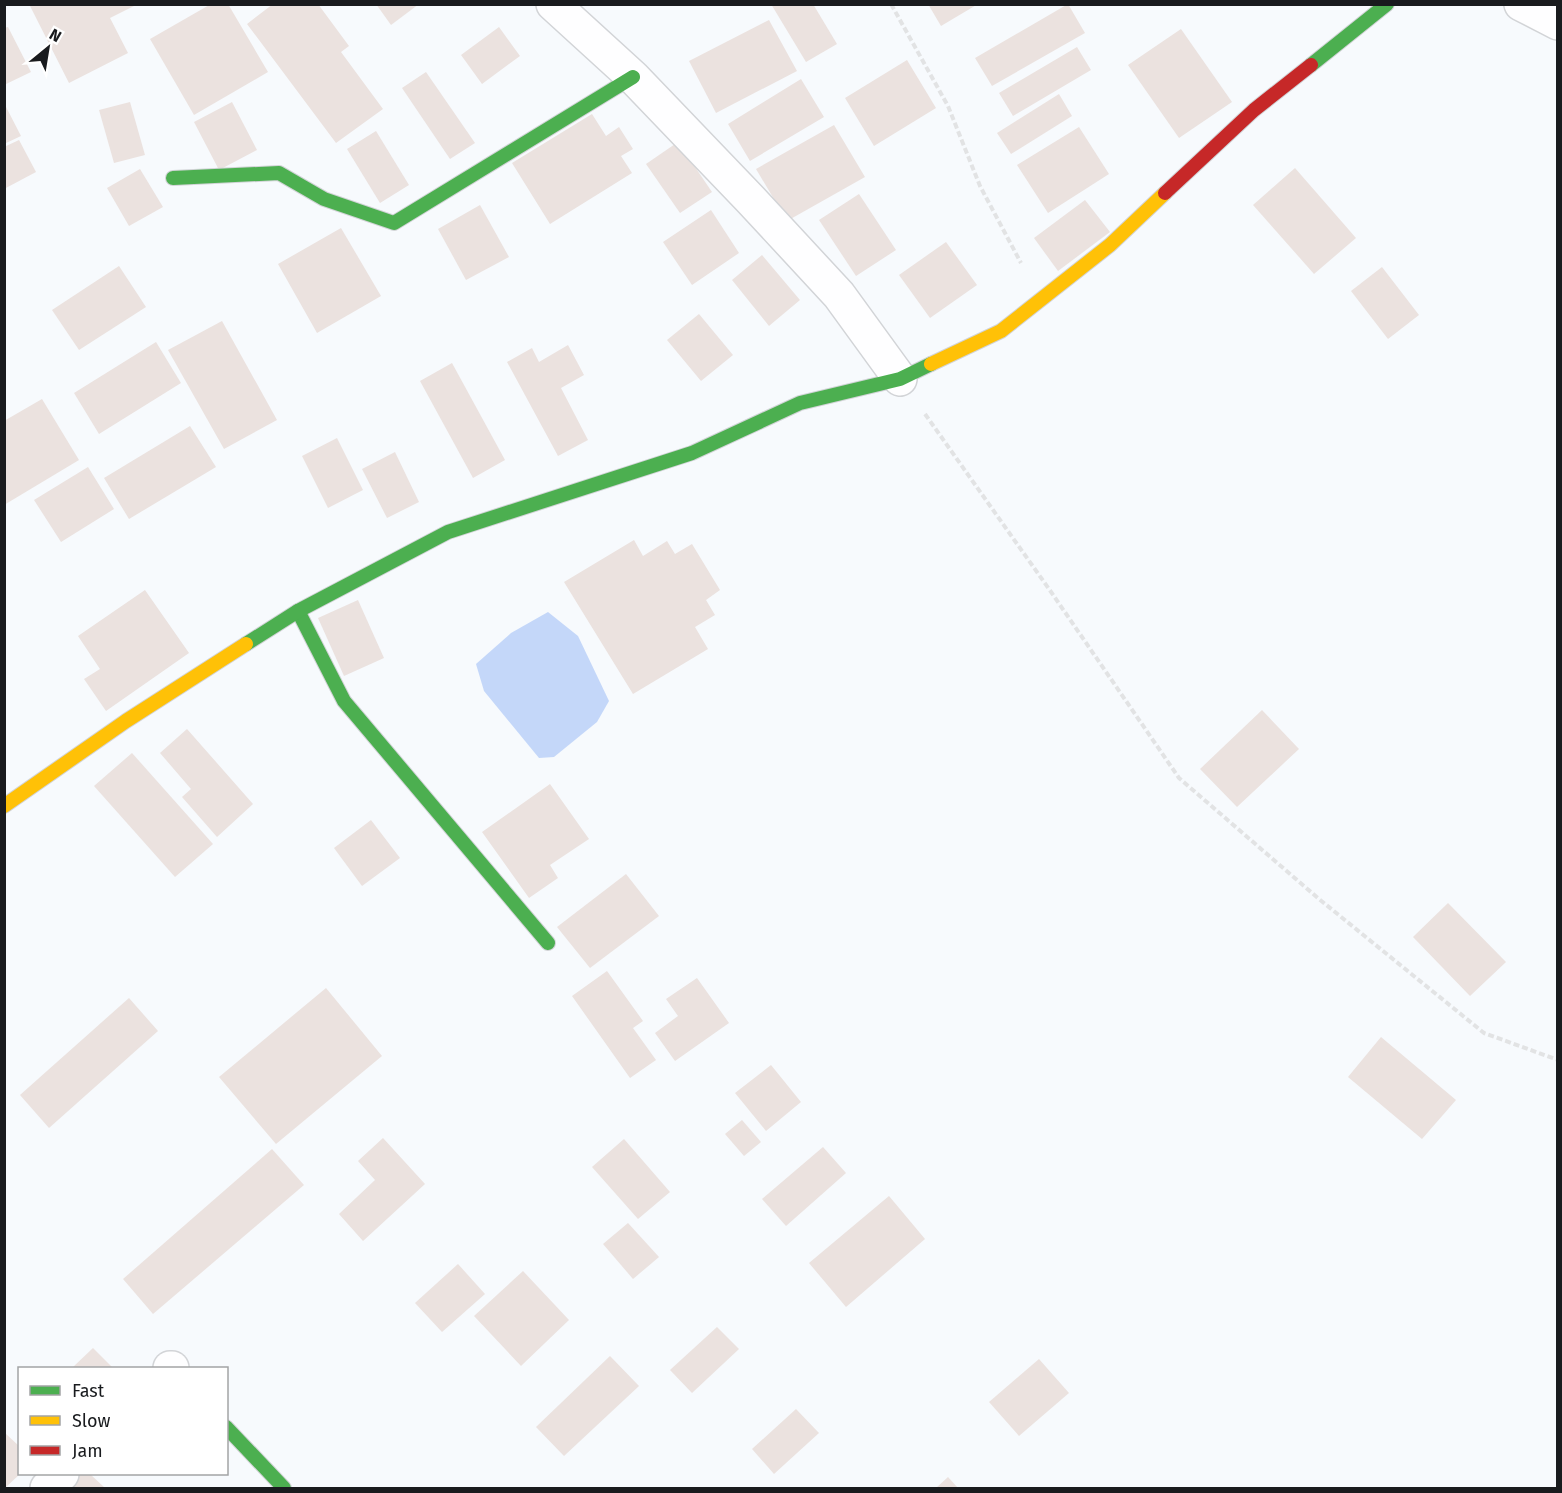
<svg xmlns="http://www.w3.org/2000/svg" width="1562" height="1493" font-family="'Fira Sans',sans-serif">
<rect width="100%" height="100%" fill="#f7fafd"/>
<polygon fill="#c4d7f9" points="548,612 578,636 609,701 597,722 554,757 539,758 484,691 476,664 511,633"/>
<g fill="#ebe2df">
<polygon points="29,4 138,4 110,18 128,53 69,83"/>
<polygon points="211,4 228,4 268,72 194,115 150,39"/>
<polygon points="273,4 318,4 349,46 341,52 383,109 336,143 247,24"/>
<polygon points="376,4 419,4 391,25"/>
<polygon points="771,4 813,4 837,44 806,62"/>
<polygon points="928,4 978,4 941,26"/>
<polygon points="1068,4 1085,33 992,86 975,58"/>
<polygon points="769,20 797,71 716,113 689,61"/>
<polygon points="8,27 31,72 4,85 4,28"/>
<polygon points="499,27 520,56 482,84 461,55"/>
<polygon points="1181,29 1232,102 1179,138 1128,65"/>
<polygon points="1077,47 1091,70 1013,116 999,93"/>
<polygon points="907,60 936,108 874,146 845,98"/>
<polygon points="426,72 475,143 450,159 402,88"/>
<polygon points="801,79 824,117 750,161 728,124"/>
<polygon points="1059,94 1072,116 1011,154 997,133"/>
<polygon points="130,102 145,155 114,163 99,110"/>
<polygon points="232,102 257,150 219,170 194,122"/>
<polygon points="4,103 21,136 4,144"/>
<polygon points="592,114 606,136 619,127 633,149 621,156 632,173 550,224 512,163"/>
<polygon points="834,125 865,177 787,221 756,169"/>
<polygon points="1079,127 1109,174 1048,213 1017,165"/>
<polygon points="376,131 409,185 380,203 347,149"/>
<polygon points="19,140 36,172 4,189 4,147"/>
<polygon points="678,142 712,192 680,213 646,164"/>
<polygon points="1295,168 1356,238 1314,274 1253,205"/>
<polygon points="140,169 163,207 129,226 107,188"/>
<polygon points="859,194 896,250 856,276 819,220"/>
<polygon points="1085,200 1110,232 1058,271 1034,238"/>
<polygon points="480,205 509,257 466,280 438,229"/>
<polygon points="711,210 739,253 692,285 663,242"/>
<polygon points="341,228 381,296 317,333 278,264"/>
<polygon points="946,242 977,285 930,318 899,275"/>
<polygon points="762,255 800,300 769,326 732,280"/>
<polygon points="119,266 146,307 79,350 52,310"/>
<polygon points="1382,267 1419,315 1388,339 1351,291"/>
<polygon points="699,314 733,355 701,381 667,340"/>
<polygon points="222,321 277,420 224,449 168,350"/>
<polygon points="156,342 181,383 99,434 74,393"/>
<polygon points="568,345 584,375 561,388 588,440 558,456 507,362 532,348 539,362"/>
<polygon points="452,363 505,460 473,478 420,381"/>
<polygon points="42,399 79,460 4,505 4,421"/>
<polygon points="190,426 216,467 129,519 104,478"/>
<polygon points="337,438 363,490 328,508 302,456"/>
<polygon points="395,452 419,502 387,518 362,469"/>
<polygon points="88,467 114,509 61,542 34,500"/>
<polygon points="634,540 643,556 667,541 675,554 692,544 720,590 706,600 715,615 695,627 708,649 633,694 564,582"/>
<polygon points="145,590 189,653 106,711 84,679 100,669 78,636"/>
<polygon points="358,600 384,658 344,676 318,618"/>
<polygon points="1262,710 1299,749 1237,807 1200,769"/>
<polygon points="187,729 253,804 217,837 182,797 191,789 160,753"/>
<polygon points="132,753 213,844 175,877 94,786"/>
<polygon points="550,784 589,839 550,865 558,878 529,898 482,832"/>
<polygon points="371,820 400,858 362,886 334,848"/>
<polygon points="626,874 659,916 590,968 557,927"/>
<polygon points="1448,903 1506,962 1470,996 1413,937"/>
<polygon points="607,971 643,1021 633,1028 656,1060 630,1078 572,996"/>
<polygon points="697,978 729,1023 675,1061 655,1033 678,1016 666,999"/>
<polygon points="326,988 382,1056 276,1144 219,1077"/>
<polygon points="129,998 158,1031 49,1128 20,1095"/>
<polygon points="1381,1037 1456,1100 1422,1139 1348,1077"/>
<polygon points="771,1065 801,1102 766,1131 735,1093"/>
<polygon points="742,1120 761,1142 744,1156 725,1134"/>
<polygon points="383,1138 425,1184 363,1241 339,1214 375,1180 358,1161"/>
<polygon points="624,1139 670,1192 638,1219 592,1167"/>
<polygon points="823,1147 846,1173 786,1226 762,1199"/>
<polygon points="272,1149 304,1185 153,1314 123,1279"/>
<polygon points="889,1196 925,1239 846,1307 809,1263"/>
<polygon points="628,1223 659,1257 633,1279 603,1244"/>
<polygon points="458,1264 485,1294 442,1332 415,1303"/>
<polygon points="523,1271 569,1320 521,1366 474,1316"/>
<polygon points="717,1327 739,1349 692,1393 670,1370"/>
<polygon points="93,1348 113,1368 72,1368"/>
<polygon points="610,1356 639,1386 564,1456 536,1427"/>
<polygon points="1039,1359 1069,1393 1019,1436 989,1402"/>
<polygon points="796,1409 819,1433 774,1474 752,1449"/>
<polygon points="4,1432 20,1447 20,1474 5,1488"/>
<polygon points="77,1474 90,1474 105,1488 62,1488"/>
<polygon points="948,1477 958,1488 936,1488"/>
</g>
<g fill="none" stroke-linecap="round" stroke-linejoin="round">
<defs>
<g id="street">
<polyline points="553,4 633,77 751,200 839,295 900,379"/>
<polyline points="1521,4 1558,23"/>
<polyline points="170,1368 172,1368"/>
<polyline points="47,1488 62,1474"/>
</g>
<g id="fast">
<polyline points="1311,65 1387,4"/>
<polyline points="173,178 279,173 324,199 394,223 633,77"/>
<polyline points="298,611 344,701 548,943"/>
<polyline points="246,644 298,611 448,532 692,453 800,403 900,379 931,364"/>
<polyline points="226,1427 284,1488"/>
</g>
<g id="slow">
<polyline points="931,364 1001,331 1110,245 1165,193"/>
<polyline points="4,806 126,721 246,644"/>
</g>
<polyline id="jam" points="1165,193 1254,110 1311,65"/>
</defs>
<use href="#street" stroke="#d2d4d7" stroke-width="36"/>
<use href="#fast" stroke="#d2d4d7" stroke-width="16"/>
<use href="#slow" stroke="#d2d4d7" stroke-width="16"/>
<use href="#jam" stroke="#d2d4d7" stroke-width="16"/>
<g stroke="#e2e3e4" stroke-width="4" stroke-dasharray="6 3" stroke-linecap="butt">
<polyline points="891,4 948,106 980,186 1021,263"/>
<polyline points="925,414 1049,589 1179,778 1319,899 1484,1033 1558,1060"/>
</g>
<use href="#street" stroke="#fefeff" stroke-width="33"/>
<use href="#fast" stroke="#4caf50" stroke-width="14"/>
<use href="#slow" stroke="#ffc107" stroke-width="14"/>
<use href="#jam" stroke="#c62828" stroke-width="14"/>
</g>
<rect width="1562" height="1493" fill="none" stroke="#191b1e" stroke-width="12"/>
<rect x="18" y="1367" width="210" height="108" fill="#ffffff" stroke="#a3a4a5" stroke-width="1.5"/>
<rect x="30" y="1386" width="30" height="9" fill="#4caf50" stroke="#a3a4a5" stroke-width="1.5"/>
<text x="72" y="1397" font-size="18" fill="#191b1e">Fast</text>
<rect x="30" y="1416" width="30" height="9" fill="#ffc107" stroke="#a3a4a5" stroke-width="1.5"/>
<text x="72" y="1427" font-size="18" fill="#191b1e">Slow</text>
<rect x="30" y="1446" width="30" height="9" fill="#c62828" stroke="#a3a4a5" stroke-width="1.5"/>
<text x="72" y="1457" font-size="18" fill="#191b1e">Jam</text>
<g transform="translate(48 48) rotate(30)" stroke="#ffffff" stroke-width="4.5" paint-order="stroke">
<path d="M0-4.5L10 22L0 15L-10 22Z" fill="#191b1e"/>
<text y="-9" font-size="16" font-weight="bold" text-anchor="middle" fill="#191b1e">N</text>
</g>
</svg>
